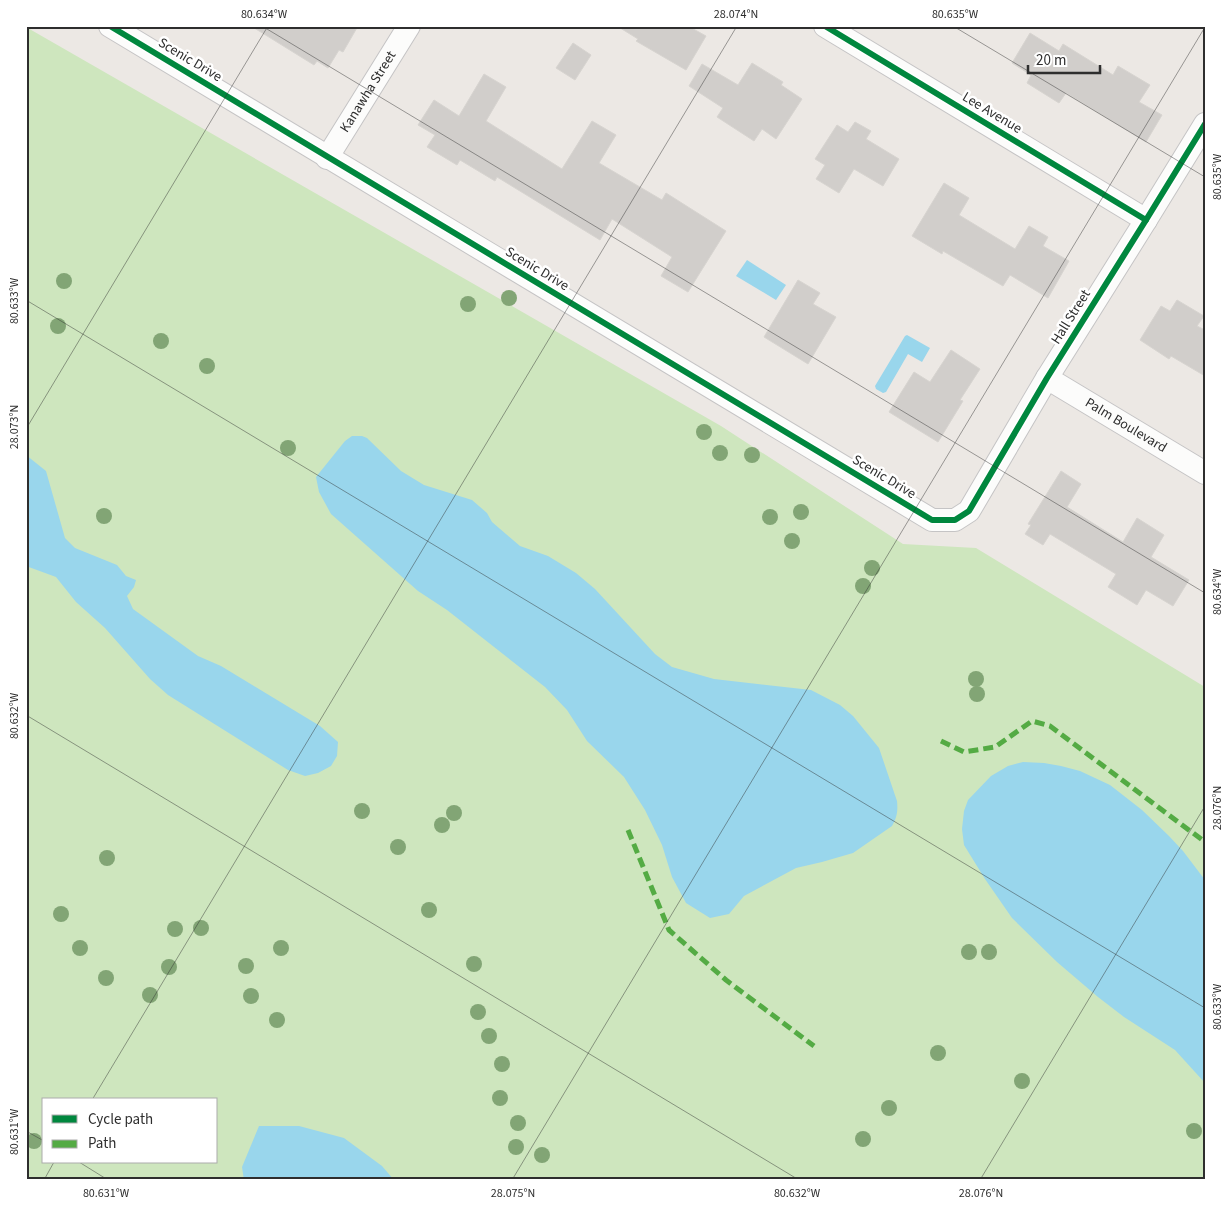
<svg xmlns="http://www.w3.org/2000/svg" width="1231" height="1206" font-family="'Source Sans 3',sans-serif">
<rect width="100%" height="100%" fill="#ece8e4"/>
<path fill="#cee6be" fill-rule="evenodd" d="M26,27l695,399 182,118 73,4 229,139v493h-1179zM44,1100h172v62h-172z"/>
<g fill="#99d6ec">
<polygon points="747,260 786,285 776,300 736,276"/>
<polygon points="907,335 930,348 922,362 908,354 886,392 883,393 876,389 875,386 905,336"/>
<path d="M352,436h10l5,2 34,33 23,14 48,15 15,13 5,9 28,24 28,10 28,17 19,16 60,65 17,13 42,12 97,11 29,15 13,11 26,32 18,53c1,10 0,17 -5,25l-39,27 -31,9 -26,6 -52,28 -15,18 -19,4 -24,-15 -14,-26 -10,-32 -17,-35 -21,-33 -37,-36 -20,-31 -22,-23 -98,-77 -29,-19 -87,-77 -12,-22 -3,-15 29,-36z"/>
<polygon points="26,455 46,471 65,538 75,548 117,565 126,576 136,580 134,587 127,596 133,609 198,656 221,666 320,726 338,742 337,756 331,766 318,773 305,776 288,770 168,695 150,679 105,628 76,602 56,577 26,566"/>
<polygon points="1023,762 1044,763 1061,766 1080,771 1110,785 1142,810 1169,836 1183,851 1205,880 1205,1083 1175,1050 1124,1017 1098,997 1057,962 1012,918 985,879 964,845 962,829 964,811 968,800 991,776 1008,766"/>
<polygon points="259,1126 299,1126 344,1138 382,1166 394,1180 244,1180 242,1167"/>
</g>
<g fill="#d1cecb" stroke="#d7d4d0">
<polygon points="251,26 358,26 343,52 339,50 328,68 317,61 314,65"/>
<polygon points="617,26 688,26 706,36 686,70 636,41 638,39"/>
<polygon points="1030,33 1059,51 1063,44 1113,75 1118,66 1150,85 1139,102 1162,115 1146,142 1066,93 1059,103 1027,83 1031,75 1012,63"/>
<polygon points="573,43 591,55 575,80 556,68"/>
<polygon points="752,63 783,82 781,85 802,99 776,139 762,129 754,141 717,117 723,108 689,86 702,64 738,85"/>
<polygon points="484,74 506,87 486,121 562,169 592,121 616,135 599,163 662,200 666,193 726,231 688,292 661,276 672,257 612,219 600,240 497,177 495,181 460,160 457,165 427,147 435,135 418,125 434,100 459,116"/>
<polygon points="855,122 871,131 866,139 899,159 883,186 854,169 839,193 816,179 825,165 815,159 837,125 848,132"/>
<polygon points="944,183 969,198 959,215 1015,249 1029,226 1048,237 1043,246 1069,261 1048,298 1010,275 1003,286 943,251 942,254 912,236"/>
<polygon points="798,280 820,293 813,304 836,317 808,364 764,337"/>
<polygon points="1177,300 1204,316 1197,326 1205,330 1205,376 1171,356 1169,359 1140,340 1161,306 1170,311"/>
<polygon points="951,350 980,369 960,400 963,401 938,442 889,412 914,372 930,382"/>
<polygon points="1061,471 1081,484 1067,507 1123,542 1137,518 1164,535 1151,557 1189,580 1173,606 1146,590 1137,605 1108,587 1116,574 1050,534 1043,545 1025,534 1031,525 1028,524"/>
</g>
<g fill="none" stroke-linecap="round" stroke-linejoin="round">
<defs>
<g id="minor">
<polyline points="110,26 932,520 955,520 969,511 1047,378 1146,220 1205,124"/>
<polyline points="825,26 1146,220"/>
<path id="s1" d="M327,158l82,-132"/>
<path id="s2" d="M1047,378l158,95"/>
</g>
</defs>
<use href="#minor" stroke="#c5c4c5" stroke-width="24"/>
<use href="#minor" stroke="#fcfcfb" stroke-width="22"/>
<g stroke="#54ab44" stroke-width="5" stroke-dasharray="10 5" stroke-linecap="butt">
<polyline points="941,741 964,752 995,747 1032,721 1050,726 1205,842"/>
<polyline points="628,830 669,930 726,980 814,1046"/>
</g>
<defs>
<g id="cycleway">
<polyline points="110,26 932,520 955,520 969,511 1047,378 1146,220 1205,124"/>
<polyline points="825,26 1146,220"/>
</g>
</defs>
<use href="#cycleway" stroke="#fff" stroke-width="9"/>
<use href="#cycleway" stroke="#00873e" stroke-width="6"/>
</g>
<g fill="#82a575">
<circle cx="64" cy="281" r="8"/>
<circle cx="509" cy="298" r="8"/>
<circle cx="468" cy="304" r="8"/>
<circle cx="58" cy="326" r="8"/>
<circle cx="161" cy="341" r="8"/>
<circle cx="207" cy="366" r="8"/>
<circle cx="704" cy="432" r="8"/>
<circle cx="288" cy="448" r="8"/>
<circle cx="720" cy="453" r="8"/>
<circle cx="752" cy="455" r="8"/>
<circle cx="801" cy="512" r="8"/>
<circle cx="104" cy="516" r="8"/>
<circle cx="770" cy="517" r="8"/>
<circle cx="792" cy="541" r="8"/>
<circle cx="872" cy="568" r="8"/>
<circle cx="863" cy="586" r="8"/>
<circle cx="976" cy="679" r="8"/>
<circle cx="977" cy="694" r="8"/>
<circle cx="362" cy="811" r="8"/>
<circle cx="454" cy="813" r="8"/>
<circle cx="442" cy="825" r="8"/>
<circle cx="398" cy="847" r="8"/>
<circle cx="107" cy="858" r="8"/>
<circle cx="429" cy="910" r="8"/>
<circle cx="61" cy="914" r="8"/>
<circle cx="201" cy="928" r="8"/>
<circle cx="175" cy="929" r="8"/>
<circle cx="80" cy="948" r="8"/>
<circle cx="281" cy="948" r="8"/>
<circle cx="969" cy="952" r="8"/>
<circle cx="989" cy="952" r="8"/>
<circle cx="474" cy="964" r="8"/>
<circle cx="246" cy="966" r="8"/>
<circle cx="169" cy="967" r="8"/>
<circle cx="106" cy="978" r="8"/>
<circle cx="150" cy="995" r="8"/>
<circle cx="251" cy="996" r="8"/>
<circle cx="478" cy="1012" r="8"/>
<circle cx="277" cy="1020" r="8"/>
<circle cx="489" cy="1036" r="8"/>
<circle cx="938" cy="1053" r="8"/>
<circle cx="502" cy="1064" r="8"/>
<circle cx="1022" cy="1081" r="8"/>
<circle cx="500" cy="1098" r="8"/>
<circle cx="889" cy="1108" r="8"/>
<circle cx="518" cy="1123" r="8"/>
<circle cx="1194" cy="1131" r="8"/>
<circle cx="863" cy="1139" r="8"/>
<circle cx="34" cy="1141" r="8"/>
<circle cx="516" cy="1147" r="8"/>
<circle cx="542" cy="1155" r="8"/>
</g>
<path fill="none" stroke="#2e2e2e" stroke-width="1" stroke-opacity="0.45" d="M262,26l943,567M953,26l252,151M26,300l1179,708M26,429l242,-403M26,715l773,465M92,1100l645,-1074M26,1131l18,10M79,1162l29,18M44,1180l10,-18M512,1180l693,-1153M980,1180l225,-374"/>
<g text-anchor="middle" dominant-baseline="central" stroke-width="5" stroke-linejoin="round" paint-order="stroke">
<g font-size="14" fill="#2e2e2e" stroke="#fff">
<text transform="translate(190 60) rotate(31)">Scenic Drive</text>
<text stroke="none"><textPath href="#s1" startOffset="78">Kanawha Street</textPath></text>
<text transform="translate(992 113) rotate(31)">Lee Avenue</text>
<text transform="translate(537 269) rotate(31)">Scenic Drive</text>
<text transform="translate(1071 317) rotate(-58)">Hall Street</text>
<text stroke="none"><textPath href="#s2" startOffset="92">Palm Boulevard</textPath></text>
<text transform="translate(884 477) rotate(31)">Scenic Drive</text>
</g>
</g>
<rect width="1231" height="1206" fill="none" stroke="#ffffff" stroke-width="55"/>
<rect x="42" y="1098" width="175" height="65" fill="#ffffff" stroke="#ababab"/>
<rect x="52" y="1115" width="25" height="8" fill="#00873e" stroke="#ababab"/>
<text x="88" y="1124" font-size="15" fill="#2e2e2e">Cycle path</text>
<rect x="52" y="1140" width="25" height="8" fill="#54ab44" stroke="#ababab"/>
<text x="88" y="1148" font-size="15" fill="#2e2e2e">Path</text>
<path d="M1028 65v8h72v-8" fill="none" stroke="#2e2e2e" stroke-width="2.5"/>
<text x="1036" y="65" font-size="15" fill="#2e2e2e" stroke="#ffffff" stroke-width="4" paint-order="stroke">20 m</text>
<rect x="28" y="28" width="1176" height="1150" fill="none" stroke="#2e2e2e" stroke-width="2"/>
<g font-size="12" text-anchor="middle" fill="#2e2e2e">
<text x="264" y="18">80.634°W</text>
<text x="736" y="18">28.074°N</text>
<text x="955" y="18">80.635°W</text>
<text transform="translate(1217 177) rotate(-90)" y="4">80.635°W</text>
<text transform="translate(14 301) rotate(-90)" y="4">80.633°W</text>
<text transform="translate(14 427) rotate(-90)" y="4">28.073°N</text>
<text transform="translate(1217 592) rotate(-90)" y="4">80.634°W</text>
<text transform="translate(14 716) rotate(-90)" y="4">80.632°W</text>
<text transform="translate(1217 808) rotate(-90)" y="4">28.076°N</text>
<text transform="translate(1217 1007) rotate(-90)" y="4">80.633°W</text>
<text transform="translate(14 1132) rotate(-90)" y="4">80.631°W</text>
<text x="106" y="1197">80.631°W</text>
<text x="513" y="1197">28.075°N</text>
<text x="797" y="1197">80.632°W</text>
<text x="981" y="1197">28.076°N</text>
</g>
</svg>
